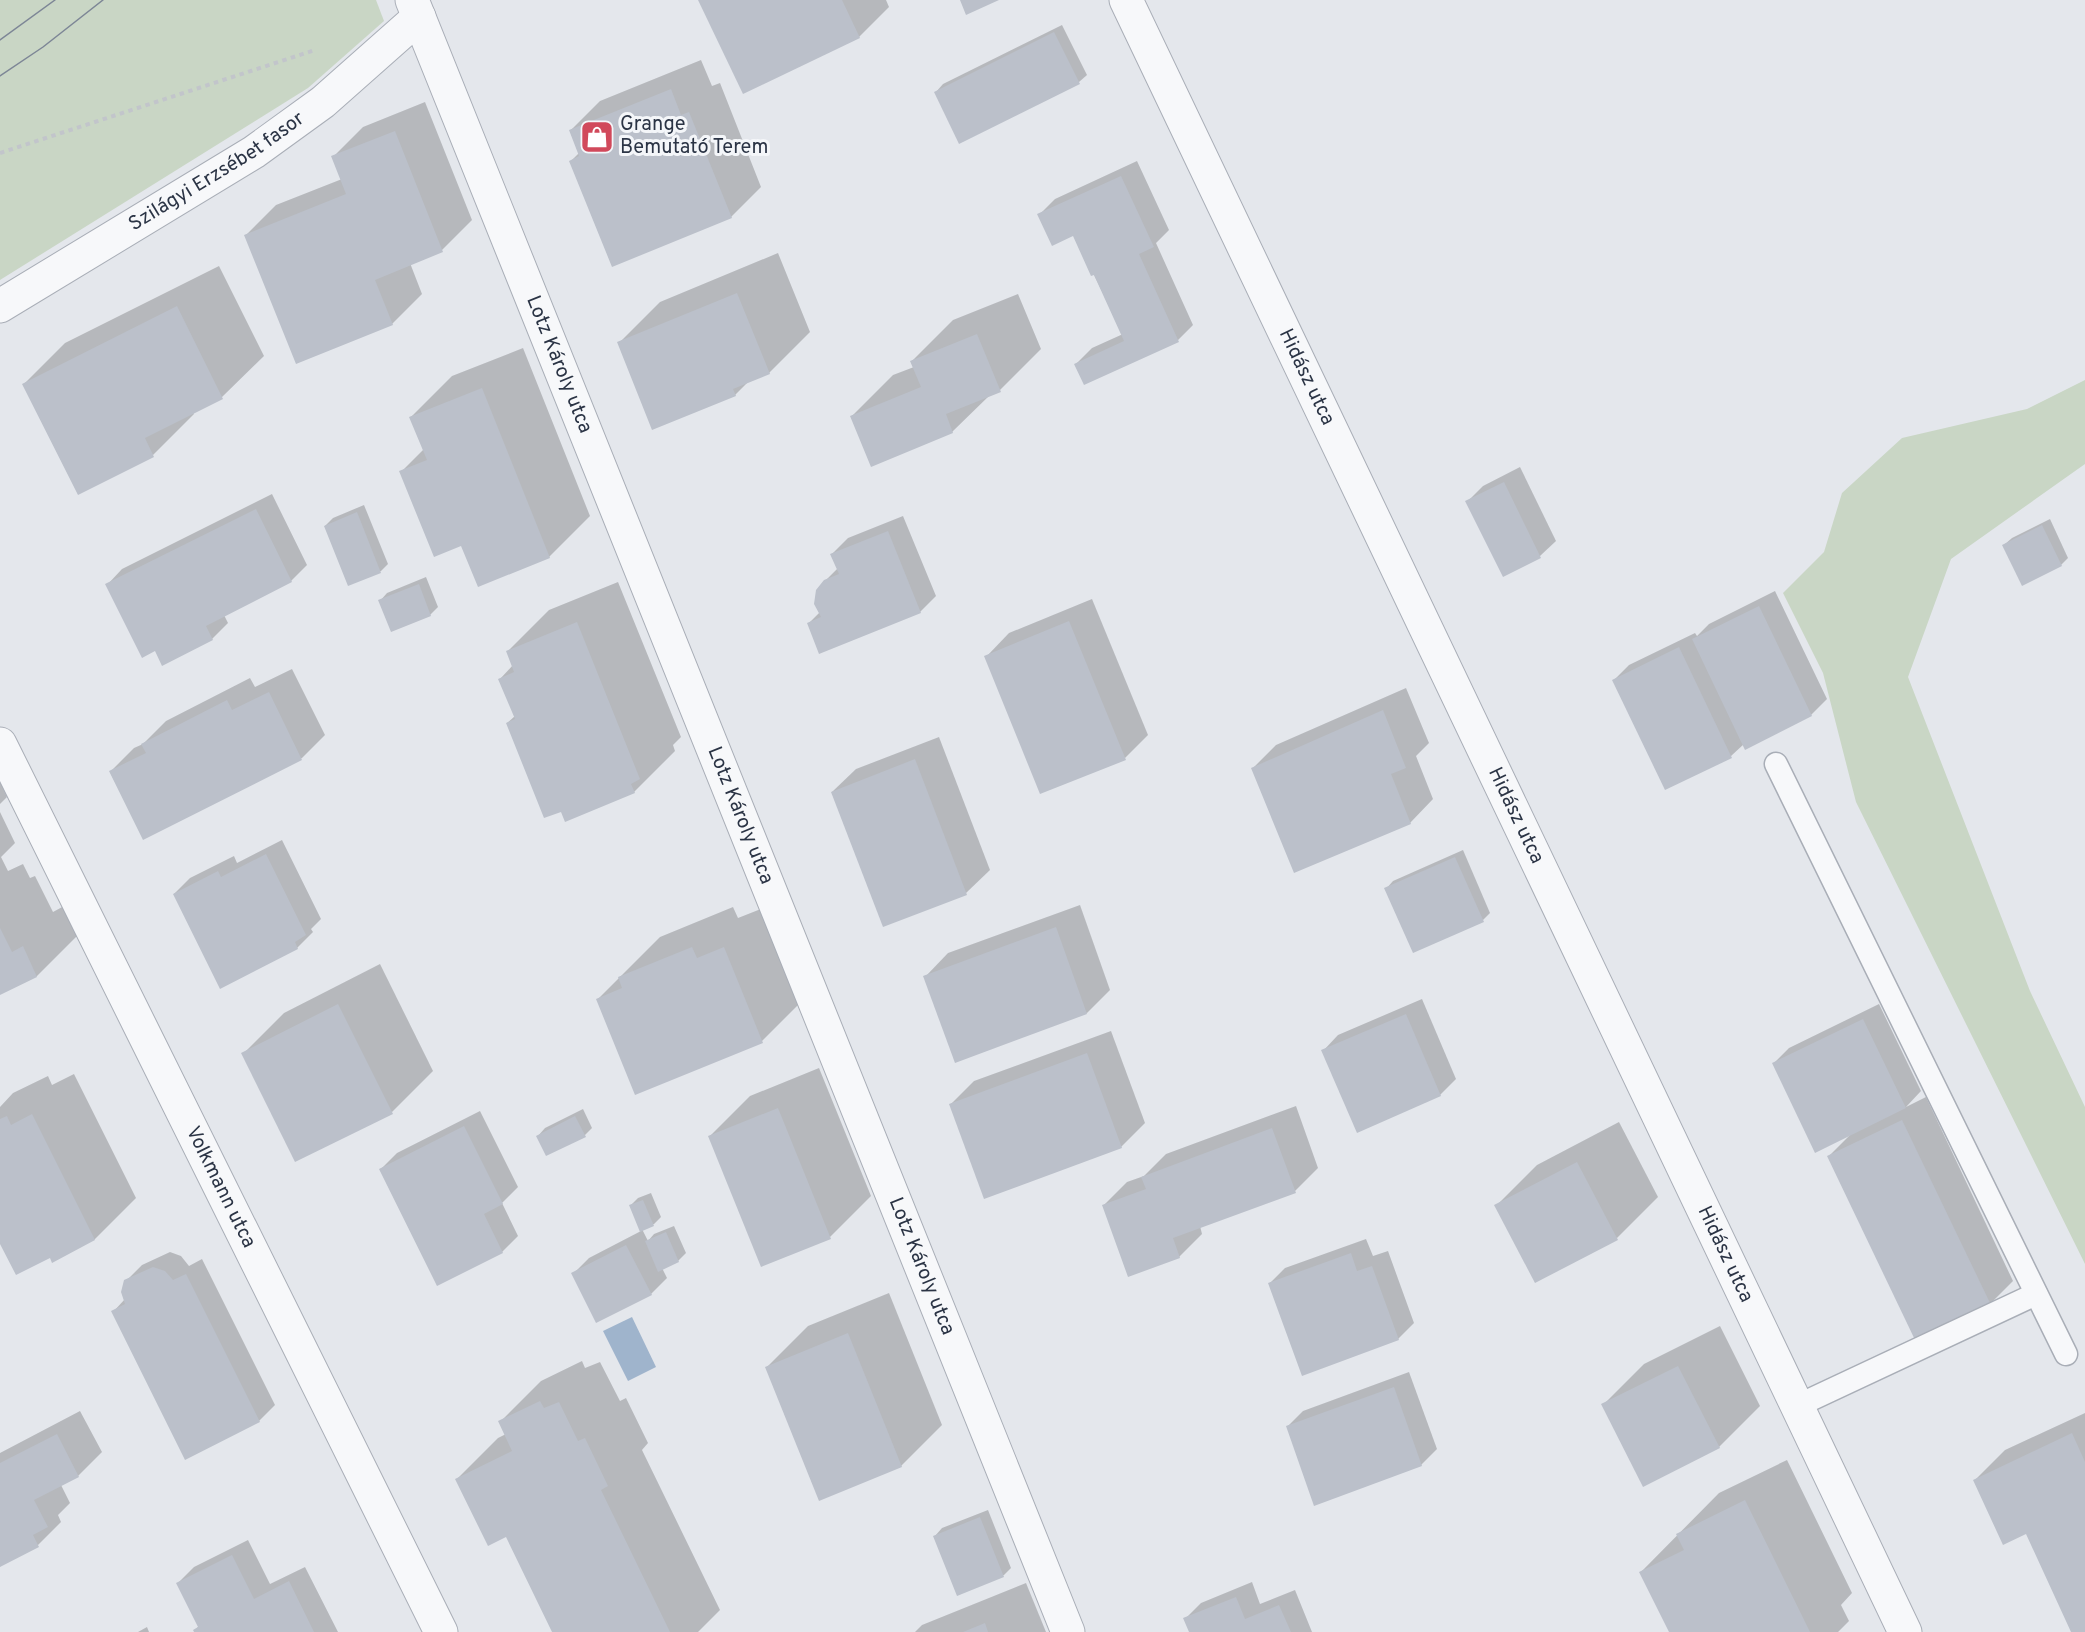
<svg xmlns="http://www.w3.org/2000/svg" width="2085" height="1632" font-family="Overpass,sans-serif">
<rect width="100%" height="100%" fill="#e4e7ec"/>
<g fill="#c9d6c5">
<polygon points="0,0 376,0 384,21 308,88 0,280"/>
<polygon points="2085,380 2085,464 1951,559 1908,677 2030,991 2085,1107 2085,1264 1856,802 1823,673 1783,593 1824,552 1842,493 1902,438 2027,409"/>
</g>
<polygon fill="#9fb4cc" points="632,1317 656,1367 628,1381 603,1331"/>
<g fill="#0003">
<polygon points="700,0 886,0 889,7 859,37"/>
<polygon points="1062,25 1087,75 1079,82 936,92 943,84"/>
<polygon points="701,60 712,86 720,83 761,187 731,217 571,161 579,153 570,131 600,101"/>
<polygon points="425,102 472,220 442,250 410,263 422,294 392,324 246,235 276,205 342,179 333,157 363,127"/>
<polygon points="1137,161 1169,230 1156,243 1193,325 1178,340 1076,364 1092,348 1123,334 1074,234 1039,215 1055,199"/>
<polygon points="778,253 810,332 769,373 749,381 735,395 619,343 660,302"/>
<polygon points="219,266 264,356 222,397 193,412 194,414 153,455 24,384 65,343"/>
<polygon points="1018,294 1041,349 1000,390 990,395 952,432 852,416 893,375 914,367 912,361 953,320"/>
<polygon points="523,348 590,516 549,557 401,472 424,449 411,417 452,376"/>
<polygon points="1520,467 1556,541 1540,556 1504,575 1467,502 1483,486"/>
<polygon points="272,494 307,565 291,581 224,615 228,623 212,639 155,649 107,585 122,569"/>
<polygon points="364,505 388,564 381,571 349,584 325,526 333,518"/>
<polygon points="903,516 936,596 920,612 808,624 820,612 825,581 838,568 832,554 848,538"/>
<polygon points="2050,519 2068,558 2061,565 2004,545 2012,538"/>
<polygon points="426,577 438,607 430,615 380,601 387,593"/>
<polygon points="618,582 681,737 673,745 675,751 634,792 562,810 507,723 515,716 500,679 513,665 508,651 549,610"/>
<polygon points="1775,591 1827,699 1811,715 1744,744 1731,756 1665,788 1614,680 1629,665 1695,633 1697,636 1709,624"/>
<polygon points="1092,599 1148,735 1125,758 986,657 1009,633"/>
<polygon points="292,669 325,735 302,758 144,838 110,772 134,748 143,744 166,721 250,678 255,687"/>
<polygon points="1406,688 1429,743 1416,756 1433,799 1410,823 1253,768 1276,745"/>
<polygon points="939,737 990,870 966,893 832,792 856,769"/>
<polygon points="0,782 7,797 0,804"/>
<polygon points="0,812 15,843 1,857 8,871 23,864 30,878 35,876 53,912 64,906 78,935 37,976 0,994"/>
<polygon points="282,840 321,919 311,929 313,932 297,948 174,894 190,878 234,856 237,863"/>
<polygon points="1463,850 1490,913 1483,920 1386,889 1393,881"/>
<polygon points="1080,905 1110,990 1087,1013 925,977 948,953"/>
<polygon points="733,907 738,918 766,907 803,1000 762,1041 636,1093 598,999 660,937"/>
<polygon points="380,964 433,1071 392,1112 243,1054 284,1013"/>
<polygon points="1422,999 1456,1079 1440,1095 1323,1051 1338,1035"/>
<polygon points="1879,1004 1921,1091 1906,1107 1926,1097 2013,1281 1990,1304 1829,1156 1851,1134 1773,1064 1789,1048"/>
<polygon points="1111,1031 1145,1123 1121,1147 951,1104 974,1081"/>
<polygon points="819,1068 871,1196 830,1237 709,1137 750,1096"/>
<polygon points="74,1074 136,1198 95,1239 51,1256 0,1240 0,1107 13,1093 48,1076 52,1085"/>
<polygon points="1296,1106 1318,1168 1295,1191 1200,1226 1202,1234 1179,1257 1103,1206 1127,1182 1144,1176 1166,1154"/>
<polygon points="583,1109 592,1128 585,1135 538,1136 545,1128"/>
<polygon points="480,1111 518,1187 502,1203 518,1236 502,1252 381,1169 397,1153"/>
<polygon points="1619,1122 1658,1197 1617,1238 1496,1206 1537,1165"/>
<polygon points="651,1193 661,1217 654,1224 642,1229 648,1241 654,1234 674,1226 686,1253 678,1261 662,1268 667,1278 651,1294 573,1274 589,1258 641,1231 630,1206 638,1198"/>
<polygon points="1366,1239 1373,1256 1388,1251 1414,1323 1398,1339 1269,1284 1285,1268"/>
<polygon points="170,1252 181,1256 189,1266 202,1259 275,1405 259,1421 113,1312 125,1299 126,1281 142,1265"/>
<polygon points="889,1293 942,1425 901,1466 767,1367 808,1326"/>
<polygon points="1720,1326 1760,1406 1719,1447 1603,1405 1644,1364"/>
<polygon points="582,1361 585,1368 600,1362 620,1401 626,1398 648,1443 642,1450 720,1610 698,1632 554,1632 506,1535 457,1479 498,1438 506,1434 500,1422 541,1381"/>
<polygon points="1409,1372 1437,1449 1421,1465 1288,1426 1303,1411"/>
<polygon points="80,1411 102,1452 78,1476 61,1485 70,1503 58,1515 61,1522 38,1545 0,1565 0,1453"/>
<polygon points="2085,1413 2085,1632 2072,1632 2026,1532 1975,1480 2005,1450"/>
<polygon points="1787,1460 1852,1593 1841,1605 1849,1621 1838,1632 1670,1632 1641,1572 1719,1493"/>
<polygon points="988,1510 1011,1568 1004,1575 958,1594 935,1536 942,1528"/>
<polygon points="248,1540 270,1584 305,1567 338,1632 196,1632 195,1630 199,1626 178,1583 194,1567"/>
<polygon points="1252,1582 1260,1604 1295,1590 1312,1632 1191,1632 1185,1619 1201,1603"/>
<polygon points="1026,1583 1046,1632 915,1632 922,1625"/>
<polygon points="147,1627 149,1632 138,1632"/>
</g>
<g fill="#bbc0ca">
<polygon points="698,0 842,0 860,38 743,94"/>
<polygon points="960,0 999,0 966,15"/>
<polygon points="1054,32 1080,84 959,144 934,92"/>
<polygon points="671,89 681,115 689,112 732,218 612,267 569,161 579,156 569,130"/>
<polygon points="395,131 443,252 375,280 393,325 296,364 244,235 346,194 331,156"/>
<polygon points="1121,176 1154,247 1139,254 1179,342 1084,385 1074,364 1124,341 1094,275 1091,276 1073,236 1052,246 1037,214"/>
<polygon points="737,293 770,374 733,389 736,396 652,430 617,342"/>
<polygon points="177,306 223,399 145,438 154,457 78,495 22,384"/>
<polygon points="977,334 1001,392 946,414 953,433 871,467 850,416 921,387 910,361"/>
<polygon points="482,388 550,558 478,587 461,546 434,557 399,471 427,460 409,417"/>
<polygon points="1504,482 1541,558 1503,577 1465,501"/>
<polygon points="256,509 292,582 206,626 213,640 162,666 155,651 142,658 105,584"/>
<polygon points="357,512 381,573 348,586 324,526"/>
<polygon points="2042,525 2062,566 2022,586 2002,545"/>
<polygon points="888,531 921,613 819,654 807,623 821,617 814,604 816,590 824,580 839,574 830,554"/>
<polygon points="419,584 431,616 391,632 378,600"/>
<polygon points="1759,606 1812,716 1745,750 1692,639"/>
<polygon points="1069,621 1126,760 1040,794 984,656"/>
<polygon points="577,622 640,779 631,784 635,793 565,822 561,812 544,818 506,723 515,719 498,679 514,672 506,651"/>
<polygon points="1679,647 1732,758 1665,790 1612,680"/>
<polygon points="269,692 302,760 143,840 109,771 146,753 141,744 227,700 232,710"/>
<polygon points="1383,710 1406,768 1391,774 1411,824 1294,873 1251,768"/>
<polygon points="915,759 967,895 883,927 831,792"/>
<polygon points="266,854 306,935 295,942 298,949 220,989 173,894 218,871 221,877"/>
<polygon points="1455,857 1484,922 1413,953 1384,888"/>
<polygon points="1056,927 1087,1014 955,1063 923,976"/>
<polygon points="0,928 12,952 23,946 37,977 0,995"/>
<polygon points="692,947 697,958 724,947 763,1043 635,1095 596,999 622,988 618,977"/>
<polygon points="338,1004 393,1114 295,1162 241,1053"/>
<polygon points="1406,1014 1441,1096 1357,1133 1321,1050"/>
<polygon points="1863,1019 1906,1108 1815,1153 1772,1063"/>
<polygon points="1087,1053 1122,1148 984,1199 949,1104"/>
<polygon points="778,1108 831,1239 761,1267 708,1136"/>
<polygon points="32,1114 95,1240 52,1263 50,1258 16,1275 0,1244 0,1119 7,1116 11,1125"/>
<polygon points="575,1116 586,1137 546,1156 536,1136"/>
<polygon points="1902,1120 1991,1305 1916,1342 1827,1156"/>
<polygon points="464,1126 503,1204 484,1214 503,1253 437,1286 379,1169"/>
<polygon points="1272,1128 1296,1193 1173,1238 1180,1258 1128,1277 1102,1205 1146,1189 1141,1177"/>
<polygon points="1577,1162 1618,1240 1535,1283 1494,1205"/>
<polygon points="643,1200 654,1226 640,1232 629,1205"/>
<polygon points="666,1232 679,1262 658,1272 645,1241"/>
<polygon points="626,1245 652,1295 596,1323 571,1273"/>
<polygon points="1351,1253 1357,1271 1372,1266 1399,1340 1302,1376 1268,1283"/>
<polygon points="153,1267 165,1271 173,1280 186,1274 260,1422 185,1460 111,1311 125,1304 121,1292 124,1280"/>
<polygon points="848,1333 902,1467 819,1501 765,1367"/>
<polygon points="1678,1366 1720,1448 1643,1487 1601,1404"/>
<polygon points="1394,1387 1422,1466 1314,1506 1286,1426"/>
<polygon points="540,1401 544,1408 559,1402 578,1441 585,1438 608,1486 601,1490 670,1632 552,1632 506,1537 488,1546 455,1479 512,1451 498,1421"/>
<polygon points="2072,1433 2085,1462 2085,1632 2071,1632 2026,1534 2003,1545 1973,1480"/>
<polygon points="57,1434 79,1477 34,1500 48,1527 33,1535 39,1547 0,1567 0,1463"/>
<polygon points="1745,1500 1810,1632 1669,1632 1639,1572 1684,1550 1676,1534"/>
<polygon points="980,1517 1004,1577 957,1596 933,1536"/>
<polygon points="232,1555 254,1599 289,1581 314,1632 194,1632 193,1630 198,1627 176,1583"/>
<polygon points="1236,1597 1245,1619 1279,1605 1291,1632 1189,1632 1183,1618"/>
<polygon points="985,1623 988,1632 963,1632"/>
</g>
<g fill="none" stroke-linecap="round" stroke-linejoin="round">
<defs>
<g id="service">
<polyline points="1776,764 2066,1354"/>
<polyline points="1797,1406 2036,1294"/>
</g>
<g id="minor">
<path id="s1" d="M412,0l656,1632"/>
<path id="s2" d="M1126,0l779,1632"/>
<path id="s3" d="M0,306l254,-154 69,-50 96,-85"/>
<path id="s4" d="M0,744l441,888"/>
</g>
</defs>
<use href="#service" stroke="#a9aeb7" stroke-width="25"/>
<use href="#minor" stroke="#a9aeb7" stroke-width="35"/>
<polyline stroke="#c2c5cb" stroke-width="4" stroke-dasharray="4.5 4.5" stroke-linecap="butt" points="0,153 315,50"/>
<use href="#service" stroke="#f7f8fa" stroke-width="22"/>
<use href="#minor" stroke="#f7f8fa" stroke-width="33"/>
<g stroke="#7d8696" stroke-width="1.5">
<polyline points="0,40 55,0"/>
<polyline points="0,76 43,47 103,0"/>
</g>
</g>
<defs>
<symbol id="shop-square" viewBox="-11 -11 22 22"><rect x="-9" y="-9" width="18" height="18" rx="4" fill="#d1495b" stroke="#f4f6f9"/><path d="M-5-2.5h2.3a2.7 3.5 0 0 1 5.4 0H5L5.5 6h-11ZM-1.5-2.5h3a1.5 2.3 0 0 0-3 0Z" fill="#fff"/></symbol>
</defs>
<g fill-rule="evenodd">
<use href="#shop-square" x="578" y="118" width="38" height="38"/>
</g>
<g text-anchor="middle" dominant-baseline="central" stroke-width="6" stroke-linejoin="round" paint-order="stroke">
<g font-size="20" fill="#2b3445" stroke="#f4f6f9" text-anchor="start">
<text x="620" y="125">Grange<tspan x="620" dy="23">Bemutató Terem</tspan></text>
</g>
<g font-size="20" fill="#2b3445" stroke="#f4f6f9">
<text stroke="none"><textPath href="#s3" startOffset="255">Szilágyi Erzsébet fasor</textPath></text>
<text stroke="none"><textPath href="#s1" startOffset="393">Lotz Károly utca</textPath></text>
<text stroke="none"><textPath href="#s2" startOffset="418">Hidász utca</textPath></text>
<text stroke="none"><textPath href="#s1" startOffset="879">Lotz Károly utca</textPath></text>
<text stroke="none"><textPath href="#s2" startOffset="904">Hidász utca</textPath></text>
<text stroke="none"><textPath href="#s4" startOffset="495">Volkmann utca</textPath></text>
<text stroke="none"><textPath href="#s2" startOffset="1390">Hidász utca</textPath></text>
<text stroke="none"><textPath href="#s1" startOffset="1365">Lotz Károly utca</textPath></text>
</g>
</g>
</svg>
